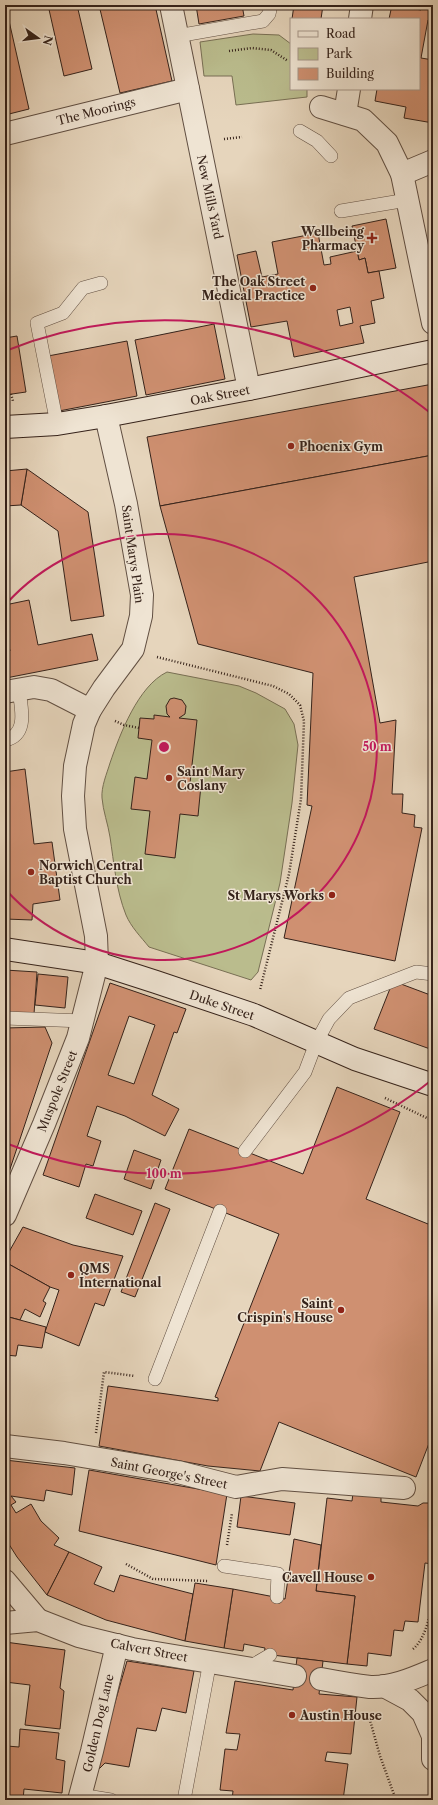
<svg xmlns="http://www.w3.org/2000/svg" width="438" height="1805" font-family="'Libre Caslon Text',serif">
<rect width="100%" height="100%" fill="#e6d5bc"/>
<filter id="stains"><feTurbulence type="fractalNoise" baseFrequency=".005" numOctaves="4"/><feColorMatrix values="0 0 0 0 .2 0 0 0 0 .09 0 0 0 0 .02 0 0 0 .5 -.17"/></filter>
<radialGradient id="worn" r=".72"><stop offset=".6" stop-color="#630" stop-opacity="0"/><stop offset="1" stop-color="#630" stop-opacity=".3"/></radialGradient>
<g fill="#babc8d" stroke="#786f54">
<polygon points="253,34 279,35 291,44 291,89 307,89 307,97 236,105 232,76 204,76 200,42"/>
<path d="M167,672l72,14 17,7 29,16 9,15 4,21 -6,58 -12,80 -22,89 -7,8 -102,-33c-8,-10 -18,-20 -23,-32 -10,-25 -12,-52 -16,-78 -2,-13 -7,-26 -8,-39 -1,-11 5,-25 8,-35 10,-29 28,-77 57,-91z"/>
</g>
<g fill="#cf9071" stroke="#35221a" fill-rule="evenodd">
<polygon points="48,5 77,5 92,69 64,76"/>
<polygon points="99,5 155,5 172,81 120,93"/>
<polygon points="196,5 242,5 244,16 199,24"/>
<polygon points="294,5 323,5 321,19 292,19"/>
<polygon points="392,5 421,10 422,5 433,5 433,21 428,20 421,58 433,60 433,123 404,118 406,107 375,101 377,89 419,89 419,19 389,19"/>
<polygon points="7,12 29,109 5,115 5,13"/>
<polygon points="386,219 396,268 368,273 365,258 359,260 352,226"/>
<path d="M318,233l6,32 7,-1 -1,-7 27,-6 2,9 6,-2 3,15 11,-2 5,27 -13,3 4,22 -15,3 4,17 -70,14 -7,-36 -36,6 -14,-72 19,-4 6,26 16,-3 -6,-32zM350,307l3,16 -13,3 -3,-16z"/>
<polygon points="214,324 225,379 146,395 135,340"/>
<polygon points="17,336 26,392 5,395 5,338"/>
<polygon points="127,341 137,396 59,411 48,356"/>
<polygon points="433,384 433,455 160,506 147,437"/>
<polygon points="433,455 433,561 354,577 380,723 396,720 392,794 403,794 402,813 415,815 414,827 422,828 395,961 284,938 312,806 307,805 313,673 198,644 160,506"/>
<polygon points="27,469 88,512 104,616 71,621 58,531 21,505"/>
<polygon points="27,469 21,505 5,506 5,471"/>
<polygon points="29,600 38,645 92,634 98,660 6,678 5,652 10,651 5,627 5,605"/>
<polygon points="174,698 182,700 186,706 185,714 179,718 197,720 190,783 201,785 198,816 180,814 175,858 145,854 150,811 131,809 135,777 147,779 152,740 138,738 140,718 154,719 154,715 170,717 167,714 166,706 170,699"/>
<polygon points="25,769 34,844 52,842 60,900 33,904 32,920 5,919 5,772"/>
<polygon points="5,970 37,972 34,1014 5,1012"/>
<polygon points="38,974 68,977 65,1008 35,1005"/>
<polygon points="393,981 433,996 433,1050 374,1029"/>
<path d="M110,983l76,26 -9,24 -3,-1 -22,63 27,14 -14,27 -40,-20 -28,-10 -10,30 14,5 -8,25 -7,-2 -7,23 -36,-12zM129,1016l26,9 -21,59 -26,-9z"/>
<polygon points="45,1027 52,1043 5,1184 5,1028"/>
<polygon points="337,1087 400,1112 366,1199 433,1226 433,1433 416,1477 279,1422 260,1471 208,1466 99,1446 108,1386 218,1401 218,1398 215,1397 279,1234 165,1189 189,1129 303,1174"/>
<polygon points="134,1150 161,1160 151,1189 124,1179"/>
<polygon points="95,1194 142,1211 133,1235 86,1218"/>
<polygon points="155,1203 170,1209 135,1297 121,1292"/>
<polygon points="23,1227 73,1245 123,1256 104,1306 95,1303 79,1346 45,1332 59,1290 50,1287 5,1262 5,1259"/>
<polygon points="5,1262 50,1287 43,1301 46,1303 40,1317 25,1309 20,1320 5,1316"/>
<polygon points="5,1316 46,1327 42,1348 18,1345 16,1356 5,1355"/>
<polygon points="5,1460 75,1468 72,1495 46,1490 44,1501 11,1496 16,1502 11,1505 16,1513 31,1504 41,1521 59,1538 54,1545 69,1552 47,1595 17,1557 5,1538"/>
<polygon points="89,1470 227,1494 216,1565 79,1531"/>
<polygon points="353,1493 381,1496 381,1502 418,1506 423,1503 433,1503 433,1564 425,1563 418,1622 405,1621 403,1631 394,1630 391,1656 368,1653 367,1666 347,1664 355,1596 316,1591 327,1498 352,1501"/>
<polygon points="241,1496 295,1503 290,1535 237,1527"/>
<polygon points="294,1539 321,1545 316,1591 355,1596 347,1664 264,1654 265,1648 244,1644 243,1651 224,1648 233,1589 285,1599"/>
<polygon points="69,1552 102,1567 94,1584 114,1592 120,1575 193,1594 185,1641 106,1620 47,1595"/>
<polygon points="195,1583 233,1589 224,1648 185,1641"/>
<polygon points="5,1642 65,1650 60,1688 64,1691 60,1729 25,1725 30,1685 5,1682"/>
<polygon points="297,1658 323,1661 319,1694 357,1697 351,1754 327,1752 325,1761 348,1764 343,1800 232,1800 233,1791 220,1790 225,1749 237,1750 240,1734 226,1733 235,1681 293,1690"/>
<polygon points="127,1661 194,1671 186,1713 162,1708 156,1731 137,1728 129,1767 105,1763 99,1769 105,1737"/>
<polygon points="20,1729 59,1733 56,1759 65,1761 62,1793 24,1789 23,1800 5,1800 7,1746 19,1747"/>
</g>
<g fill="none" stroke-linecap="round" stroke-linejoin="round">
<defs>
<g id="lane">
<polyline points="177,36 263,21 269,14 271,5"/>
<polyline points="300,131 317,141 331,156"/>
<polyline points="341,211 407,200"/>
<polyline points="57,424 37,323 63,313 83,288 101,283"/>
<path d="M5,740c24,-5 16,-33 14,-50"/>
<polyline points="5,1018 83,1021"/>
<polyline points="245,1151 305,1072 316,1043 329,1019 349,998 416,972 433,974"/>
<polyline points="155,1379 220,1211"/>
<polyline points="224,1566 278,1574 277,1597"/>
<polyline points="248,1668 270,1655"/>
<polyline points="80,1795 111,1800"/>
<polyline points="184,1800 210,1661"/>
</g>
<g id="street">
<polyline points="171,5 249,389"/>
<polyline points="360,19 362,5"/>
<polyline points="321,107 363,120 387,143 402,174 433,323"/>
<polyline points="345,114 349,89"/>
<polyline points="5,134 188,89"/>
<polyline points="402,174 433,161"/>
<polyline points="5,692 34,687 51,690 90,710"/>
<polyline points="5,1215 44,1124 78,1038 97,963 96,936 75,829 73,796 75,766 84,724 90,710 104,688 133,649 141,616 142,595 126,504 106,416"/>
<polyline points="5,1446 64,1453 178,1472 236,1487 282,1479 404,1488"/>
<polyline points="5,1581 38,1620"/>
<polyline points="5,1623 38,1620 79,1636 132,1649 295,1676"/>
<path d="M321,1679c16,3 33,6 49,8 22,1 44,-9 63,-17"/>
<polyline points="384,1686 410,1700 423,1713 433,1736 433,1759"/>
<polyline points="79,1800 92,1751 117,1645"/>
</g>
<g id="secondary">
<polyline points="5,427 57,424 106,416 249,389 433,351"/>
<polyline points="5,949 97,963 156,982 254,1015 355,1059 433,1085"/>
</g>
</defs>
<use href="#lane" stroke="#614f42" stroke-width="14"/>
<use href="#street" stroke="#614f42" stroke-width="24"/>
<use href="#secondary" stroke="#35221a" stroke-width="24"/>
<g stroke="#35221a" stroke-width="2.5" stroke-dasharray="1 2" stroke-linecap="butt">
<polyline points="229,51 252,48 271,50 288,61"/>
<polyline points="224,139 242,137"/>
<polyline points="11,394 13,401"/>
<polyline points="157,657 273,686 289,694 300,705 304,721 301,799 289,874 260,990"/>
<polyline points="115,721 124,725 139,728"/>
<polyline points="385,1098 433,1121"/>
<polyline points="96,1433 104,1372 135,1376"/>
<polyline points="227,1545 232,1513"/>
<polyline points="126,1564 153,1579 209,1581"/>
<path d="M413,1649c13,-11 16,-32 20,-47"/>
<polyline points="368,1713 380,1756 396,1800"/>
</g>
<use href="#lane" stroke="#efe4d3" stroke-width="13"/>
<use href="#street" stroke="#efe4d3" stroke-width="22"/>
<use href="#secondary" stroke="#efe4d3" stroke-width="22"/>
</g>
<g fill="none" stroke="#c2185b" stroke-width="2">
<path d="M6 604A213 213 0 1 1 6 890"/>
<path d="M433 1079A427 427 0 0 1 8 1144M8 350A427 427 0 0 1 433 415"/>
</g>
<g fill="#8f2418" stroke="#efe4d3" stroke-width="1.5">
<path d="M370 232h4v4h4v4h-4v4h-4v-4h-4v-4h4z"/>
<circle cx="313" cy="288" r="4"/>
<circle cx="291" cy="446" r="4"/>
<circle cx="169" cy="778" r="4"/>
<circle cx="31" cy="872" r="4"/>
<circle cx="332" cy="895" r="4"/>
<circle cx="71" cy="1275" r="4"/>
<circle cx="341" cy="1310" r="4"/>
<circle cx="371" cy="1577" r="4"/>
<circle cx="292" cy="1715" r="4"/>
</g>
<g text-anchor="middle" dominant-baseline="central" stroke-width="3" stroke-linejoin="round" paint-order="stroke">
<g font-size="12" fill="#35221a" stroke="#efe4d3">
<text transform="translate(96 111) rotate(-14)">The Moorings</text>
<text transform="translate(210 197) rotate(78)">New Mills Yard</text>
<text transform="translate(220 395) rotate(-11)">Oak Street</text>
<text transform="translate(133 554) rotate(82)">Saint Marys Plain</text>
<text transform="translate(222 1005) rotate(19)">Duke Street</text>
<text transform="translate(57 1091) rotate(-68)">Muspole Street</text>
<text transform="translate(169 1473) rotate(11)">Saint George's Street</text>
<text transform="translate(149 1650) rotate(11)">Calvert Street</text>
<text transform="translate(98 1723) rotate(-77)">Golden Dog Lane</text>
</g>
<g font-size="12" font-weight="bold" fill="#35221a" stroke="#efe4d3" text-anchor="end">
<text x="364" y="231">Wellbeing<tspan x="364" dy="14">Pharmacy</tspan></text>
<text x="305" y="281">The Oak Street<tspan x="305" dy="14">Medical Practice</tspan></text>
<text x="299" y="446" text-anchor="start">Phoenix Gym</text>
<text x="177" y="771" text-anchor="start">Saint Mary<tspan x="177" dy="14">Coslany</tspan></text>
<text x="39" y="865" text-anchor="start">Norwich Central<tspan x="39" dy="14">Baptist Church</tspan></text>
<text x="324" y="895">St Marys Works</text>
<text x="79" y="1268" text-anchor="start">QMS<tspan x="79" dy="14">International</tspan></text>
<text x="333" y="1303">Saint<tspan x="333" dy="14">Crispin's House</tspan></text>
<text x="363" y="1577">Cavell House</text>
<text x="300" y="1715" text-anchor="start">Austin House</text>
</g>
</g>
<circle cx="164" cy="747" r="6" fill="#c2185b" stroke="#efe4d3" stroke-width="2"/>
<g font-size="12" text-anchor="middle" font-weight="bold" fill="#c2185b" stroke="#efe4d3" stroke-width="3" stroke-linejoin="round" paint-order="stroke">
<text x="377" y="751">50 m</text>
<text x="164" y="1178">100 m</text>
</g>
<rect width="438" height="1805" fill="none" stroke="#e6d5bc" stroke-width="20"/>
<rect x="6" y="6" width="426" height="1793" fill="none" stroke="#35221a" stroke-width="2"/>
<rect x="10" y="10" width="418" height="1785" fill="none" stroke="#35221a"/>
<rect x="290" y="18" width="130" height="72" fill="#efe4d3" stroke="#a59689"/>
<rect x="298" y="31" width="20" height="6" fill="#efe4d3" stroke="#a59689"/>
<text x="326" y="38" font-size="12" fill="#35221a">Road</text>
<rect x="298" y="48" width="20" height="12" fill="#babc8d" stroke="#a59689"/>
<text x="326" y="58" font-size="12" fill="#35221a">Park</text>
<rect x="298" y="68" width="20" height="12" fill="#cf9071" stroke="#a59689"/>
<text x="326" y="78" font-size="12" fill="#35221a">Building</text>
<g transform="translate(38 38) rotate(104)" stroke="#efe4d3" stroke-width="3" paint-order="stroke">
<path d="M0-3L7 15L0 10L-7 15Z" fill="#35221a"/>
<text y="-6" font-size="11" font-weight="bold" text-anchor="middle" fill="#35221a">N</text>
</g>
<rect width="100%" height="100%" filter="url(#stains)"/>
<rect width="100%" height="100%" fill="url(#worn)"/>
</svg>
